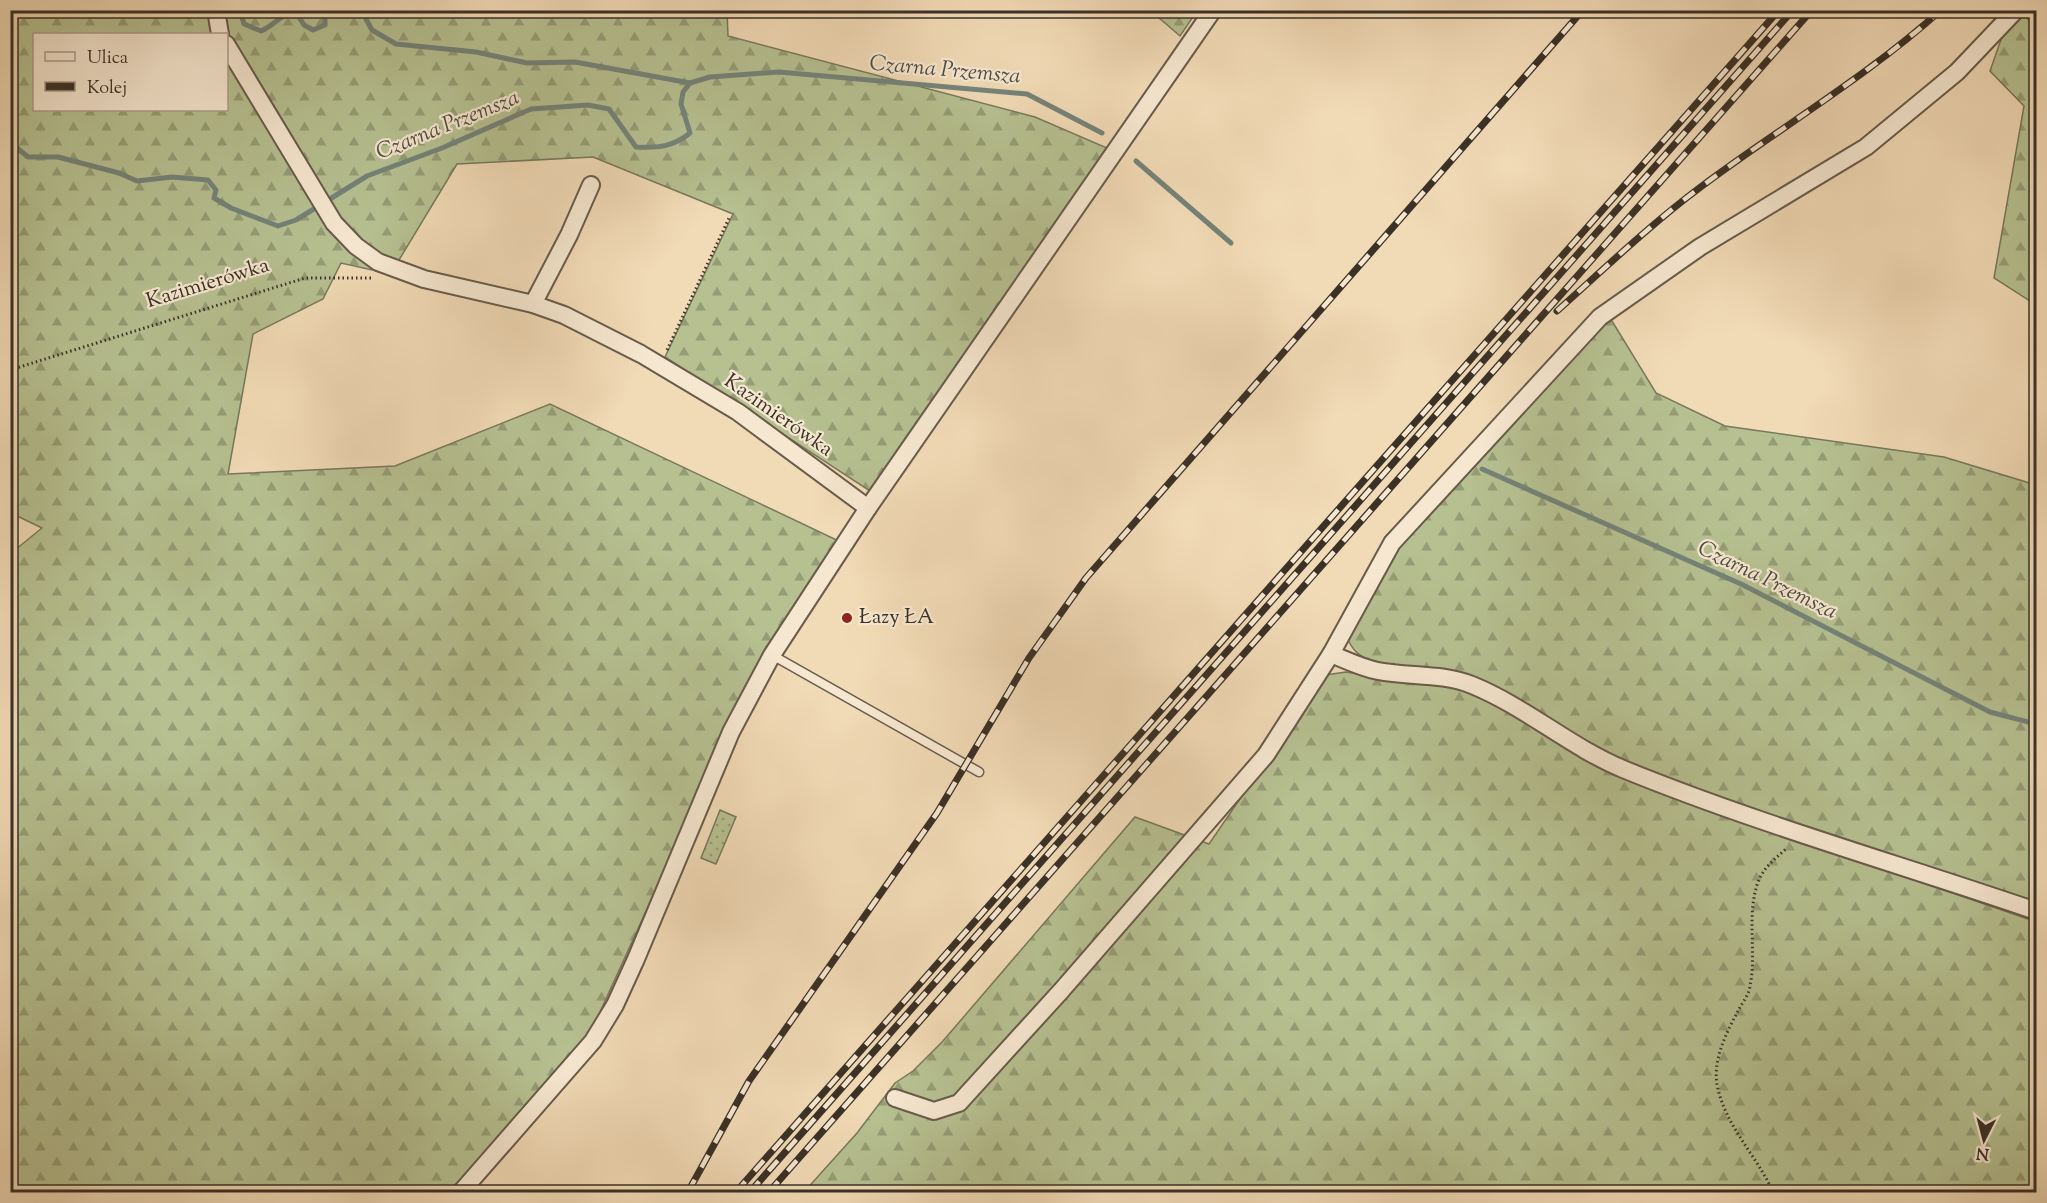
<svg xmlns="http://www.w3.org/2000/svg" width="2047" height="1203" font-family="'Sorts Mill Goudy',serif">
<defs>
<pattern id="grass-dots" width="8" height="8" patternUnits="userSpaceOnUse" patternTransform="scale(1.5)"><rect width="8" height="8" fill="#b6c091"/><path d="M2 2h.1M6 6h.1" fill="none" stroke="#959d76" stroke-width="1.8" stroke-linecap="round"/></pattern>
<pattern id="forest-firs" width="22" height="20" patternUnits="userSpaceOnUse" patternTransform="scale(1.5)"><rect width="22" height="20" fill="#b6c091"/><path d="M5 1l3.5 6h-7zM16 11l3.5 6h-7z" fill="#959d76"/></pattern>
</defs>
<rect width="100%" height="100%" fill="#f1dab6"/>
<filter id="stains"><feTurbulence type="fractalNoise" baseFrequency=".00333" numOctaves="4"/><feColorMatrix values="0 0 0 0 .2 0 0 0 0 .09 0 0 0 0 .02 0 0 0 .5 -.17"/></filter>
<radialGradient id="worn" r=".72"><stop offset=".6" stop-color="#630" stop-opacity="0"/><stop offset="1" stop-color="#630" stop-opacity=".3"/></radialGradient>
<polygon fill="url(#grass-dots)" stroke="#78785c" stroke-width="1.5" points="720,810 736,817 716,864 701,858"/>
<g fill="url(#forest-firs)" stroke="#78785c" stroke-width="1.5" fill-rule="evenodd">
<path d="M10,11h717l1,25 307,81 72,31 -234,345 -208,-136 68,-143 -140,-57 -136,7 -58,96 -22,11 -36,-8 -18,36 -70,35 -25,140 167,-8 155,-62 293,139 -76,103 -177,388 -139,158h-440l-1,-638 32,-26 -31,-15zM34,34h192v76h-192z"/>
<polygon points="1151,11 1197,11 1180,36"/>
<polygon points="2011,11 2036,11 2036,305 1994,278 2024,106 1990,71"/>
<path d="M1604,308l52,85 69,33 219,31 92,28v418l-314,-103 -111,-43 -123,-72 -115,-22c-13,-7 -21,-12 -26,-26l38,-100z"/>
<polygon points="1346,672 1460,689 1496,704 1566,748 1600,766 1679,798 2036,922 2036,1192 804,1192 857,1133 895,1083 913,1071 943,1041 1135,817 1209,844 1325,675"/>
</g>
<g fill="none" stroke-linecap="round" stroke-linejoin="round">
<g stroke="#748379" stroke-width="5">
<path d="M240,10l4,14 17,7c14,-6 20,-17 34,-20l9,14 9,5 12,-5v-15"/>
<polyline points="361,10 372,30 396,44 476,52 527,63 575,62 690,83"/>
<polyline points="2027,16 2036,25"/>
<path d="M10,147l7,1 11,9h30l61,16 18,8 35,-4 36,3 8,10 -2,8 17,10 47,18 18,-6 71,-44 75,-28 89,-39 57,-4 21,4 27,38c22,1 37,0 54,-14l-9,-29 2,-12 7,-9 20,-6 69,-5 248,22 75,39"/>
<polyline points="1136,161 1231,243"/>
<polyline points="1482,469 1741,584 1990,712 2036,724"/>
</g>
<defs>
<polyline id="lane" points="772,655 979,772"/>
<g id="street">
<polyline points="216,10 220,34"/>
<polyline points="226,44 334,223 356,246 378,262 424,279 533,304 564,315 641,354 738,412 868,508"/>
<polyline points="533,304 569,235 591,185"/>
<path d="M1331,654c15,6 31,14 47,17 32,6 64,2 94,14 54,22 98,62 151,84 135,55 276,95 413,142"/>
<polyline points="895,1098 934,1111 959,1103 1061,991 1266,755 1331,654 1392,543 1600,317 1700,247 1866,147 1957,72 2016,10"/>
<polyline points="461,1192 593,1041 615,1005 636,959 731,732 772,655 868,508 1213,10"/>
</g>
</defs>
<use href="#lane" stroke="#685b4b" stroke-width="11"/>
<use href="#street" stroke="#685b4b" stroke-width="20"/>
<g stroke="#3a3127" stroke-width="3" stroke-dasharray="1.5 3" stroke-linecap="butt">
<polyline points="667,350 730,216"/>
<polyline points="10,370 305,278 371,278"/>
<path d="M1773,1192c-16,-36 -46,-64 -55,-103 -7,-26 8,-56 20,-78 4,-8 11,-16 12,-25 7,-34 -4,-70 8,-104 5,-14 19,-25 29,-34"/>
</g>
<use href="#lane" stroke="#f6e7d0" stroke-width="8"/>
<use href="#street" stroke="#f6e7d0" stroke-width="16"/>
<defs>
<g id="rail">
<path d="M1557,311c48,-43 94,-87 145,-125 79,-59 166,-110 239,-176"/>
<polyline points="688,1192 749,1081 937,813 1029,658 1086,578 1583,10"/>
<polyline points="736,1192 1779,10"/>
<polyline points="750,1192 1793,10"/>
<polyline points="769,1192 1812,10"/>
</g>
</defs>
<use href="#rail" stroke="#3a3127" stroke-width="7"/>
<use href="#rail" stroke="#f6e7d0" stroke-width="4.5" stroke-dasharray="14" stroke-linecap="butt"/>
</g>
<circle fill="#8f2418" stroke="#f6e7d0" stroke-width="2" cx="847" cy="618" r="6"/>
<g text-anchor="middle" dominant-baseline="central" stroke-width="4.5" stroke-linejoin="round" paint-order="stroke">
<g font-size="21" fill="#3a3127" stroke="#f6e7d0">
<text transform="translate(208 284) rotate(-17)">Kazimierówka</text>
<text transform="translate(778 416) rotate(35)">Kazimierówka</text>
</g>
<g font-size="21" fill="#3a3127" stroke="#f6e7d0" text-anchor="start">
<text x="859" y="618">Łazy ŁA</text>
</g>
<g font-size="22" font-style="italic" fill="#4d4c42" stroke="#f6e7d0">
<text transform="translate(945 71) rotate(5)">Czarna Przemsza</text>
<text transform="translate(448 126) rotate(-22)">Czarna Przemsza</text>
<text transform="translate(1767 581) rotate(26)">Czarna Przemsza</text>
</g>
</g>
<rect width="2047" height="1203" fill="none" stroke="#f1dab6" stroke-width="36"/>
<rect x="12" y="12" width="2023" height="1179" fill="none" stroke="#3a3127" stroke-width="3"/>
<rect x="18" y="18" width="2011" height="1167" fill="none" stroke="#3a3127" stroke-width="1.5"/>
<rect x="33" y="33" width="195" height="78" fill="#f6e7d0" stroke="#ab9e8c" stroke-width="1.5"/>
<rect x="45" y="52" width="30" height="9" fill="#f6e7d0" stroke="#ab9e8c" stroke-width="1.5"/>
<text x="87" y="63" font-size="18" fill="#3a3127">Ulica</text>
<rect x="45" y="82" width="30" height="9" fill="#3a3127" stroke="#ab9e8c" stroke-width="1.5"/>
<text x="87" y="93" font-size="18" fill="#3a3127">Kolej</text>
<g transform="translate(1984 1140) rotate(186)" stroke="#f6e7d0" stroke-width="4.5" paint-order="stroke">
<path d="M0-4.5L10 22L0 15L-10 22Z" fill="#3a3127"/>
<text y="-9" font-size="16" font-weight="bold" text-anchor="middle" fill="#3a3127">N</text>
</g>
<rect width="100%" height="100%" filter="url(#stains)"/>
<rect width="100%" height="100%" fill="url(#worn)"/>
</svg>
